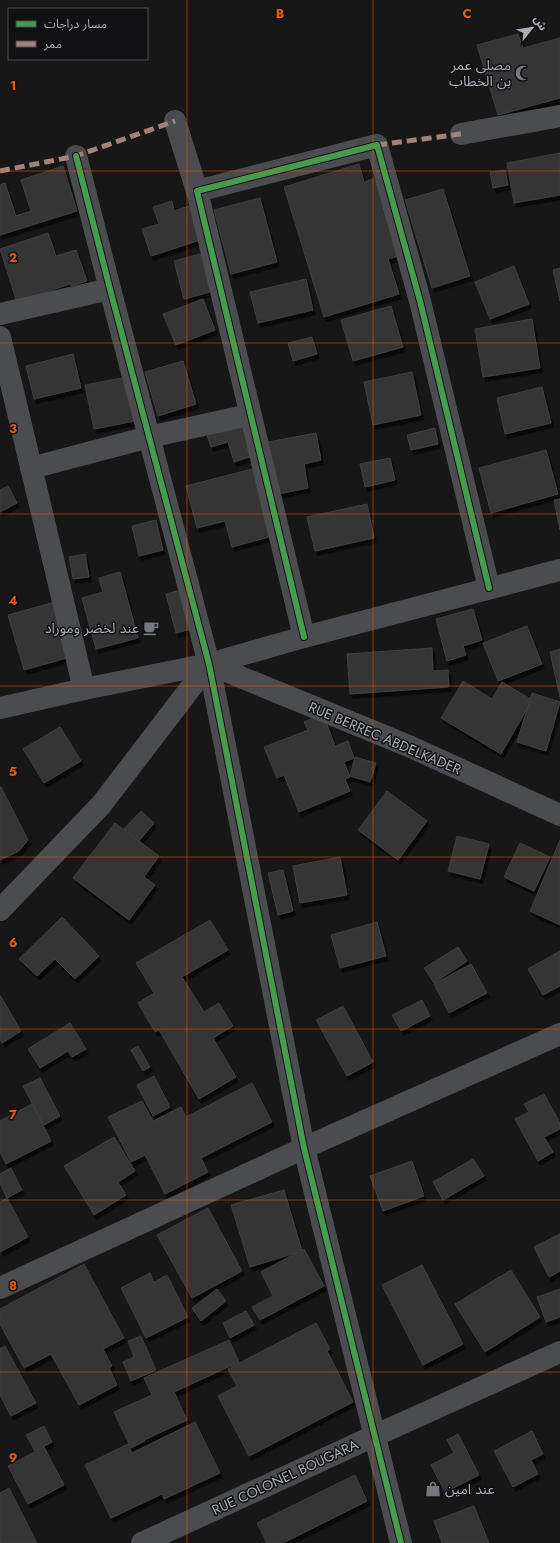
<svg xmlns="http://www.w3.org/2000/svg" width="560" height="1543" font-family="Jost,'Noto Sans Arabic',sans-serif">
<defs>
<filter id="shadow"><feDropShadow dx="2.5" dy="4.5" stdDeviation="0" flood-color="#0009"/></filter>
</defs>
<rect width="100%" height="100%" fill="#171717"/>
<g fill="#353536" stroke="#3f4043" filter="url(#shadow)">
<polygon points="518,34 523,48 560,38 560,98 498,115 477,45"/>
<polygon points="560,153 560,195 514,203 507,163"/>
<polygon points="359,164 364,182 378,177 402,255 388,259 399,294 324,317 284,187"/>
<polygon points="63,166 77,211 0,235 0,185 5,183 16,216 31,211 21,180"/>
<polygon points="505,170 508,185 493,188 490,172"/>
<polygon points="443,189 470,276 432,288 405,200"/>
<polygon points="260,198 277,262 231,274 214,210"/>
<polygon points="172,201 174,211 189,206 200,240 151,256 142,229 159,224 153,207"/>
<polygon points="48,233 56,256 76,250 87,281 71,286 70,284 17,302 0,249"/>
<polygon points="200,254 210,292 184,299 174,261"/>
<polygon points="514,266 529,304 490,319 475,282"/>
<polygon points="560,268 560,301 553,270"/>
<polygon points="306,279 313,310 258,323 250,292"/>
<polygon points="203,299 215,330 176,345 163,314"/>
<polygon points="391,306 403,347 353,361 341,320"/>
<polygon points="532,319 540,368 483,377 475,329"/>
<polygon points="312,337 317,354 293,361 288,343"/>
<polygon points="73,354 81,388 34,399 26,366"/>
<polygon points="183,361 196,404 158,416 145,372"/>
<polygon points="412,372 421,415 373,425 364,382"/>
<polygon points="132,376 140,420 94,429 85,385"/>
<polygon points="542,387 551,423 505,434 497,398"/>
<polygon points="243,424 253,456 234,462 228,442 211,447 207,435"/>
<polygon points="435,428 438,444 411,450 407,435"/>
<polygon points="316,433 321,460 304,464 308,488 278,494 268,442"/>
<polygon points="546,450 558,494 491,513 479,468"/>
<polygon points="390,458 395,480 365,487 360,464"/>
<polygon points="252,469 269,537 232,547 225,521 197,528 186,486"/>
<polygon points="8,486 17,503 0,512 0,490"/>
<polygon points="560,499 560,530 554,500"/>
<polygon points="367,504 374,538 315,551 307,517"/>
<polygon points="156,520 163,550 139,556 132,526"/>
<polygon points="85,554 89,577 73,579 69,557"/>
<polygon points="120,572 138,638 96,649 82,598 103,592 99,578"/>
<polygon points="184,589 195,628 176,633 166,594"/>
<polygon points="58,601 74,656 24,670 8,615"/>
<polygon points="473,609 482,640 463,646 466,655 447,661 436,619"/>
<polygon points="527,626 542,664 498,681 483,643"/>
<polygon points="432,648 433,671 448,670 449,687 350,694 347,654"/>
<polygon points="560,649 560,697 550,652"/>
<polygon points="463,681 492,699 502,682 532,700 501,754 441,718"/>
<polygon points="532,693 560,702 546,751 517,742"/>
<polygon points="323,714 335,746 348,741 354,758 344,762 350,777 345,779 350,791 299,812 284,775 277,778 264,747 308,730 304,722"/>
<polygon points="60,727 81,761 44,783 23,749"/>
<polygon points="355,757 376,763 370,782 350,776"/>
<polygon points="0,787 1,787 28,840 19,851 0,860"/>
<polygon points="387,791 427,821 398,860 358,830"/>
<polygon points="141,811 154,823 138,842 124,829"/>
<polygon points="115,823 159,856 144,877 155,885 129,920 73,878"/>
<polygon points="457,836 489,844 480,879 448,871"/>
<polygon points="560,840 560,925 530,911"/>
<polygon points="520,843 550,857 534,891 504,877"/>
<polygon points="340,857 347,895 300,903 293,866"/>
<polygon points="283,870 293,911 278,915 268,873"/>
<polygon points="62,917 99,956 75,979 55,959 37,976 19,959"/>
<polygon points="210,920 228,950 182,977 204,1012 219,1003 233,1026 213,1038 236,1077 199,1099 159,1030 155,1032 138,1003 154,993 136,963"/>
<polygon points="377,922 386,956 340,968 331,935"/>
<polygon points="458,947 467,961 434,983 424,968"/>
<polygon points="560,951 560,986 543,995 528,969"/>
<polygon points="471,964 487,993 449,1013 434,984"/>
<polygon points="0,995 21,1031 2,1043 0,1039"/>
<polygon points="422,1000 430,1016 401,1031 392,1015"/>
<polygon points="343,1006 373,1062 347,1076 316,1020"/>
<polygon points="70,1023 86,1049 72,1057 68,1051 40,1068 28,1049"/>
<polygon points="138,1046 150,1067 143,1071 131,1050"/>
<polygon points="154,1076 170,1107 153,1116 137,1085"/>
<polygon points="40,1078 60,1116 44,1125 23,1086"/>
<polygon points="252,1083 272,1122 201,1158 208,1172 165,1194 145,1155 131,1162 108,1117 142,1101 153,1121 181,1107 186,1117"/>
<polygon points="544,1094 560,1123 560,1129 544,1137 553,1152 538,1161 515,1119 529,1112 524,1104"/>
<polygon points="32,1104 51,1141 6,1164 0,1152 0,1121"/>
<polygon points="114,1137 135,1171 118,1182 126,1195 94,1215 64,1166"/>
<polygon points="473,1159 484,1176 443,1200 433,1182"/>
<polygon points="412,1161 424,1196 383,1211 370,1176"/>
<polygon points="11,1168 22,1190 7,1198 0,1183 0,1174"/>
<polygon points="284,1190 302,1251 250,1267 231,1205"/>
<polygon points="7,1198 28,1237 0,1252 0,1202"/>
<polygon points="208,1208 242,1271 192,1298 157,1235"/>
<polygon points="560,1234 560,1271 549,1277 534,1247"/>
<polygon points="304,1249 324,1286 260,1320 252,1307 273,1296 261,1272"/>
<polygon points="84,1264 124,1338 103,1349 112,1366 109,1368 117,1385 79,1405 51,1354 24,1368 0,1324 0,1309"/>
<polygon points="422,1265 463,1344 423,1365 382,1285"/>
<polygon points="511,1270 540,1317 485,1352 455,1304"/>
<polygon points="150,1273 154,1282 167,1275 188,1317 146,1338 121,1288"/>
<polygon points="217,1289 226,1301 201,1321 192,1308"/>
<polygon points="560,1289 560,1317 546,1322 537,1297"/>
<polygon points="246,1311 254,1325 230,1338 223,1323"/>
<polygon points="316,1323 330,1349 327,1351 353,1402 249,1456 218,1396 237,1386 228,1369"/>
<polygon points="141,1336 156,1370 131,1381 123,1362 134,1357 128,1341"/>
<polygon points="229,1340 239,1362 174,1392 187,1420 144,1440 145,1441 131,1448 114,1412 152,1395 144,1378"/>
<polygon points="5,1346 36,1403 11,1416 0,1395 0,1349"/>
<polygon points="195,1422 220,1473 164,1499 162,1494 111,1518 85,1465 128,1444 132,1453"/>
<polygon points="44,1426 52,1442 35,1451 26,1435"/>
<polygon points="532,1431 543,1454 531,1460 538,1474 513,1487 494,1451"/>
<polygon points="458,1434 479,1475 445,1492 431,1465 454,1453 447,1440"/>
<polygon points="44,1447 64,1485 28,1504 8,1466"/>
<polygon points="355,1475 367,1501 283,1543 267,1543 257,1523"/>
<polygon points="9,1488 37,1543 0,1543 0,1493"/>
<polygon points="474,1506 489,1543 442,1543 434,1521"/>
</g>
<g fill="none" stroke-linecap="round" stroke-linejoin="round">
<g stroke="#4b4c50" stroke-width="22">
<polyline points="175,121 197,191"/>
<polyline points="461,134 560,116"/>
<polyline points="76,156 110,289 209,664 304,1148 401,1543"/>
<polyline points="0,314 110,289"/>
<polyline points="0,337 84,689"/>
<polyline points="31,468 149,437 249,415"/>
<polyline points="304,637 197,191 377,145 420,301 489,588"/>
<polyline points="209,664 411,747 560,815"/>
<polyline points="0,910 101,805 209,664"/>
<polyline points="0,1288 304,1148 560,1034"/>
<polyline points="142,1543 374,1436 560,1352"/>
</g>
<polyline stroke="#4b4c50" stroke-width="22" points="0,708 84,689 209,664 304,637 560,570"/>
<g stroke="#a18479" stroke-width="5" stroke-dasharray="10 5" stroke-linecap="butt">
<polyline points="377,145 461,134"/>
<polyline points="0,171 76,156 175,121"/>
</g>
<defs>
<g id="cycleway">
<polyline points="76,156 110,289 209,664 304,1148 401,1543"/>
<polyline points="304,637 197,191 377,145 420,301 489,588"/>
</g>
</defs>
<use href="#cycleway" stroke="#111113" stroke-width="8"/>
<use href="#cycleway" stroke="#469c4c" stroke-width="6"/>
</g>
<path fill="none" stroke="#e8590c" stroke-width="1" stroke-opacity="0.55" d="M187,0v1543M373,0v1543M0,171h560M0,343h560M0,514h560M0,686h560M0,857h560M0,1029h560M0,1200h560M0,1372h560"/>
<defs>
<symbol id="mosque-bare" viewBox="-9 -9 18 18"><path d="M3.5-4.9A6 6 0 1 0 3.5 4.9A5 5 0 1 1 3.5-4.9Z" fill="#757880" stroke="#111113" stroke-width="2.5" paint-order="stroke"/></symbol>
<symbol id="cafe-bare" viewBox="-9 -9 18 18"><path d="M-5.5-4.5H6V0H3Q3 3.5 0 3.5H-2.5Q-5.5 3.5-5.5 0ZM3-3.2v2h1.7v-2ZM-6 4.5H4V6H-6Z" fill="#757880" stroke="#111113" stroke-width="2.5" paint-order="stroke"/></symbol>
<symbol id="shop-bare" viewBox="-9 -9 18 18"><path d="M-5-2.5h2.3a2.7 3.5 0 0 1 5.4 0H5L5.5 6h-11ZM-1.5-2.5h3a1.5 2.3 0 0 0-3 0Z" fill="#757880" stroke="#111113" stroke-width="2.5" paint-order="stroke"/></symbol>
</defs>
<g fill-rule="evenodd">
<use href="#mosque-bare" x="512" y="62" width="22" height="22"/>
<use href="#cafe-bare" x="140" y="617" width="22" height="22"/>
<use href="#shop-bare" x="422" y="1478" width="22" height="22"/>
</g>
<g text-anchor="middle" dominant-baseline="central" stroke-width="3" stroke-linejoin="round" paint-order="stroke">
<g font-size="14" fill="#a8adb8" stroke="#111113" text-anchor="end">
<text x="511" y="65">مصلى عمر<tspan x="511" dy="16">بن الخطاب</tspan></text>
<text x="139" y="628">عند لخضر وموراد</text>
<text x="445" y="1489" text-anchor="start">عند امين</text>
</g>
<g font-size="14" fill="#a8adb8" stroke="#111113">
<text transform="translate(385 738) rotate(23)">RUE BERREC ABDELKADER</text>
<text transform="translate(285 1477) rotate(-25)">RUE COLONEL BOUGARA</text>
</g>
</g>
<g font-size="13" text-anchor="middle" font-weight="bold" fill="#e8590c" stroke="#111113" stroke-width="3" stroke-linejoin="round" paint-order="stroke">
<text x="280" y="18">B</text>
<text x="467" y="18">C</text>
<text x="13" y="90">1</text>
<text x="13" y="262">2</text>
<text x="13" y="433">3</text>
<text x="13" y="605">4</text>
<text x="13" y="776">5</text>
<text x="13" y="947">6</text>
<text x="13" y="1119">7</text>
<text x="13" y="1290">8</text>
<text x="13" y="1462">9</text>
</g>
<rect x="8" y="8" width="140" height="52" fill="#111113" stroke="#4d4f55"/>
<rect x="16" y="21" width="20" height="6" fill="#469c4c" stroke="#4d4f55"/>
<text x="44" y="28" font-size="12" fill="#a8adb8">مسار دراجات</text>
<rect x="16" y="41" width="20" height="6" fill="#a18479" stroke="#4d4f55"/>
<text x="44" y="48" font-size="12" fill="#a8adb8">ممر</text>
<g transform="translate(532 28) rotate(60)" stroke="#111113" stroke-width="3" paint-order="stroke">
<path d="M0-3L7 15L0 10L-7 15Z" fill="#a8adb8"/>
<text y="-6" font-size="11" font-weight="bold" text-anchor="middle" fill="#a8adb8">ش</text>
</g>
</svg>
